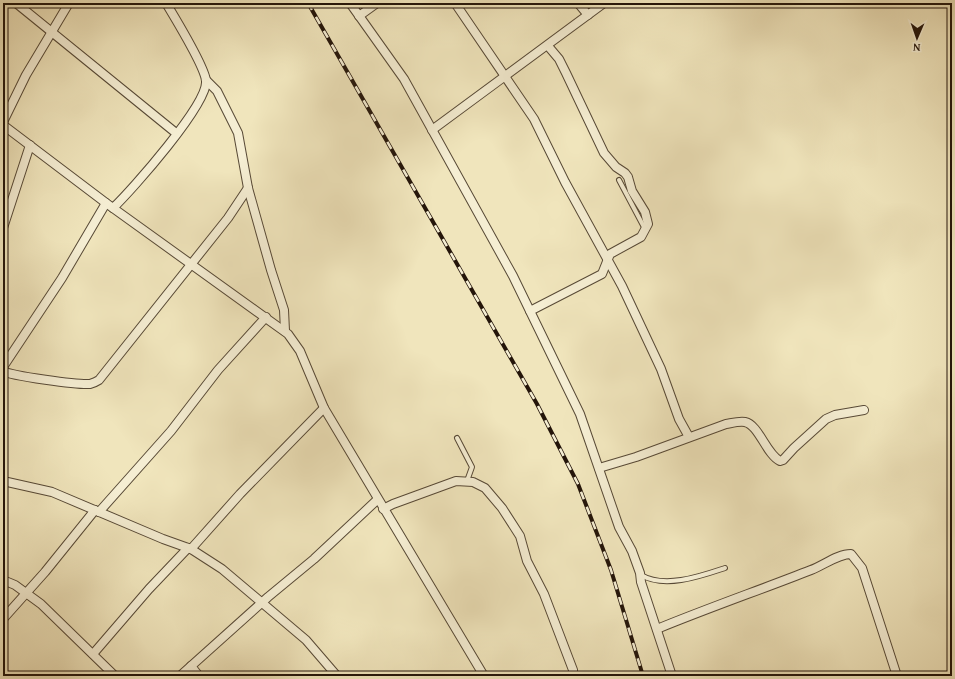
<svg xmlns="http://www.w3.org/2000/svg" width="955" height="679" font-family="'Gentium Book Plus',serif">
<rect width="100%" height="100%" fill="#f0e5bc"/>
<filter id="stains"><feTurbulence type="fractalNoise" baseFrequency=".005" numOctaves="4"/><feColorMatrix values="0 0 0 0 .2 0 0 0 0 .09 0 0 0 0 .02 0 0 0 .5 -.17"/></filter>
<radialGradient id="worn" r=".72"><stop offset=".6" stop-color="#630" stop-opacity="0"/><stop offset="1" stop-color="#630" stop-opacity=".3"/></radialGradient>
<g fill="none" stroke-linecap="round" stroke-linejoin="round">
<defs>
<g id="lane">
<polyline points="619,180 645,229"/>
<polyline points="457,438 472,467 467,481"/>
<path d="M641,575c24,14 60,1 84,-7"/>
</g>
<g id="street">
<polyline points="16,3 176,133"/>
<polyline points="350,3 404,79 513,276 580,414 619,527 632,551 640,573 641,582 672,676"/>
<polyline points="455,3 534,119 565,182 622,286 661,369 679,419 689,437"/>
<polyline points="578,3 588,15"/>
<polyline points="359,16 377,3"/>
<polyline points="206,80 217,91 238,133 248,188 271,270 284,310 285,331"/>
<polyline points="3,122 26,75 69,3"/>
<polyline points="3,125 106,203 288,334 300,351 324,408 484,676"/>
<polyline points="432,130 604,3"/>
<path d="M113,208c19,-18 95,-104 93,-127 -1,-14 -31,-63 -40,-78"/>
<polyline points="3,228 30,145"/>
<polyline points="530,311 602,274 610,254 641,237 648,224 645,212 632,191 628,177 625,173 616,167 604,153 566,73 559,59 548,46"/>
<polyline points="3,367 62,278 106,203"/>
<path d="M3,371c8,5 76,14 87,13 3,-1 6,-2 9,-4l129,-162 20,-30"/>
<path d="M599,468l37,-11 90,-33c6,-1 13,-3 19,-2 14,3 21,32 35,39l3,-1 11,-12 32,-29 9,-4 29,-5"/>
<polyline points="3,481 52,492 163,539 191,549 222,569 306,640 337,676"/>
<polyline points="383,509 393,504 456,481 473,482 485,488 502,508 520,536 527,561 544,594 573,670"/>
<polyline points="99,512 171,431 218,370 266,317"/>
<polyline points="191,549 240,494 324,408"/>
<polyline points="3,580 15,585 41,604 115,676"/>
<polyline points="3,619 45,572 95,510"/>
<path d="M657,629c51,-21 103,-39 154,-59 13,-5 27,-16 40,-16l11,14 35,108"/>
<polyline points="93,654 149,589 188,548"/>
<polyline points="191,666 199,676"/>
<polyline points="180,676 268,597 314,559 377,500"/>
</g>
</defs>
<use href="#lane" stroke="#574936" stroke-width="6"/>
<use href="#street" stroke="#574936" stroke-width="10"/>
<use href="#lane" stroke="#f5eed3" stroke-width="4"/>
<use href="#street" stroke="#f5eed3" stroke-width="8"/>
<defs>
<polyline id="rail" points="308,3 537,404 578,484 611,570 643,676"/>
</defs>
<use href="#rail" stroke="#24150a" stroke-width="4"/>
<use href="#rail" stroke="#f5eed3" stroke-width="2.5" stroke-dasharray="8" stroke-linecap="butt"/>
</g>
<rect width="955" height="679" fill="none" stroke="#f0e5bc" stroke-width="16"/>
<rect x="4" y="4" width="947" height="671" fill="none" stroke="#24150a" stroke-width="2"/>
<rect x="8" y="8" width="939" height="663" fill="none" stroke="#24150a"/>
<g transform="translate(917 38) rotate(182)" stroke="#f5eed3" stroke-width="3" paint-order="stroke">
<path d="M0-3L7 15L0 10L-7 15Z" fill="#24150a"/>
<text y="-6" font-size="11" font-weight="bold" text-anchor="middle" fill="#24150a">N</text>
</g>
<rect width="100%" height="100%" filter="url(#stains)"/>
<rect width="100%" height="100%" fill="url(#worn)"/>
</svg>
